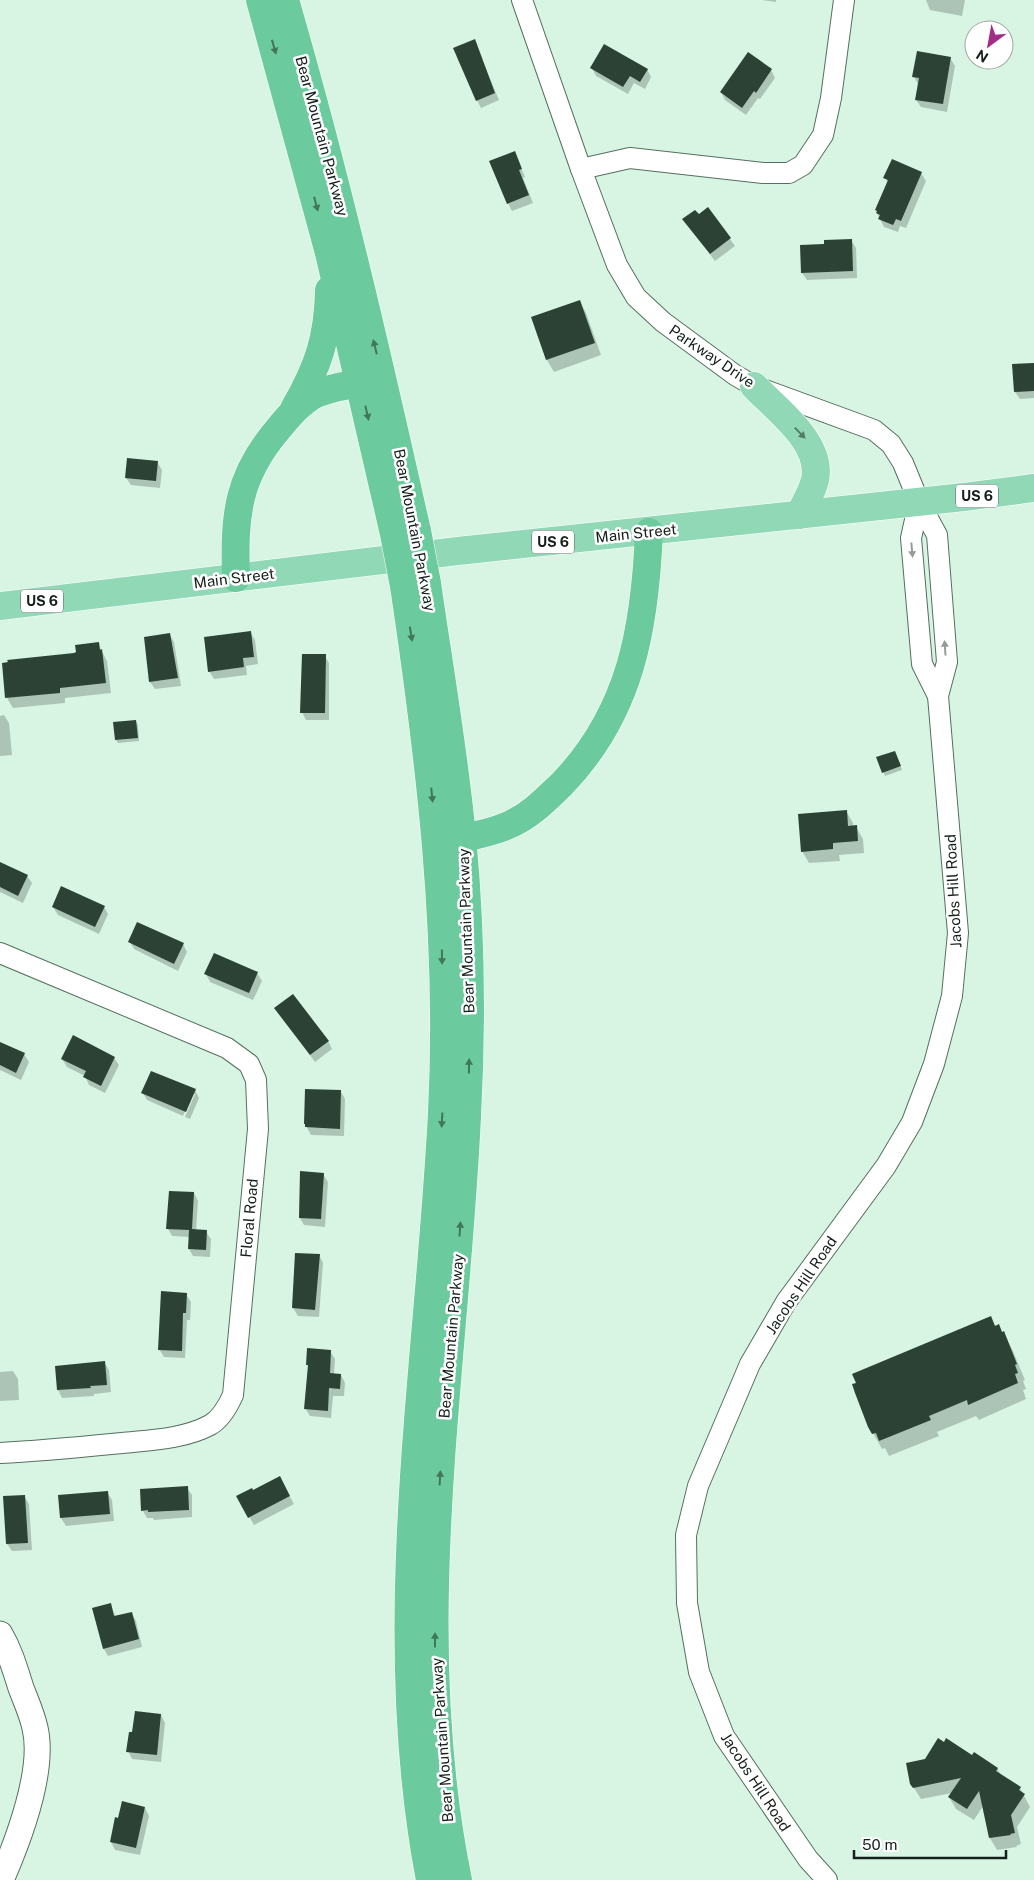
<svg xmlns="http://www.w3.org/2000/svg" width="1034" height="1880" font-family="'Public Sans',sans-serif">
<rect width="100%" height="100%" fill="#d8f5e4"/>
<g fill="#0003">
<polygon points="762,0 776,0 776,2"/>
<polygon points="926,0 965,0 962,16 930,10"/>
<polygon points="474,41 499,100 481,108 477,100"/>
<polygon points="950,58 955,66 947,112 921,107 916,100 918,84 914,77"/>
<polygon points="592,68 647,69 651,77 645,89 634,83 628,94 596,76"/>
<polygon points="771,70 775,78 760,99 758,98 746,115 725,100 721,92"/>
<polygon points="514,152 525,177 523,178 533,203 512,211 508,203"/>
<polygon points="921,173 926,181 906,228 900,226 898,232 884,227 877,213 888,183 885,178"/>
<polygon points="708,209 735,246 715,261 684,220 698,216"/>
<polygon points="851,240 856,248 857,278 807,280 802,273 825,245"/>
<polygon points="580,302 586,313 601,355 554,372 547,360 533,318"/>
<polygon points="1034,364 1034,398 1020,399 1015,392"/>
<polygon points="157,462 162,470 160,488 131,485 126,478"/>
<polygon points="250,632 255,640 258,664 246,666 247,675 214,679 209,671"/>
<polygon points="170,635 174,642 181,686 155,689 150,682"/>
<polygon points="98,644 107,661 111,693 65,698 65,703 13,708 7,698"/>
<polygon points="325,656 329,663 329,720 306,720 302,712"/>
<polygon points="4,715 9,723 12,755 0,756 0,716"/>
<polygon points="136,721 138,725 139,741 118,743 116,740"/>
<polygon points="896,755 902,770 885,776 878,758"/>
<polygon points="846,811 853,823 853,827 856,827 863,839 864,853 839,855 840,861 809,863 802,851"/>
<polygon points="0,863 27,876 32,883 23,903 0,892"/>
<polygon points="53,907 104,907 108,914 99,934 58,915"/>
<polygon points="130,942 183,944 187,952 178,971 134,949"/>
<polygon points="257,973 262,981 253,1000 210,982 206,974"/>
<polygon points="276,1009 328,1041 332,1049 315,1062"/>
<polygon points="0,1043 24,1054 29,1062 21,1080 0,1070"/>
<polygon points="114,1058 119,1065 105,1093 89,1085 85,1076 67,1067 62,1059"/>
<polygon points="195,1090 199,1098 190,1119 185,1117 195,1094 192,1094 183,1116 147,1100 143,1093"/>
<polygon points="341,1092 345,1099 344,1136 311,1135 305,1124"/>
<polygon points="323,1174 328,1182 325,1227 304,1225 300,1218"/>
<polygon points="194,1193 198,1201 196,1231 206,1232 211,1239 210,1257 193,1256 189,1249 190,1237 172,1236 168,1229"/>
<polygon points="296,1254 319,1255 323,1263 319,1317 298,1316 293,1308"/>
<polygon points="186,1294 191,1302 190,1320 187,1320 185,1358 164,1357 159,1349"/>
<polygon points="991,1318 996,1327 1003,1333 1012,1349 1025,1380 1023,1381 1026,1389 1023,1390 1026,1399 979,1420 976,1416 937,1432 939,1436 889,1456 885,1448 882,1449 873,1433"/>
<polygon points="330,1351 335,1359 334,1374 341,1375 345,1383 344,1396 333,1396 331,1418 310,1416 305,1408 309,1368 307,1365"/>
<polygon points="104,1362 109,1370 111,1392 94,1394 94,1396 62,1398 58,1390 57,1367"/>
<polygon points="13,1371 18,1379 19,1400 0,1401 0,1372"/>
<polygon points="279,1477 294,1504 254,1525 238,1497 253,1491"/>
<polygon points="187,1488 192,1495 192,1517 154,1520 153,1518 147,1518 143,1511"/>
<polygon points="107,1492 112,1500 114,1521 66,1526 61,1518 59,1496"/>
<polygon points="24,1496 29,1504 32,1550 12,1551 7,1544"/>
<polygon points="110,1604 116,1617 132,1614 136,1621 142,1647 108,1656 104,1649 93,1608"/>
<polygon points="161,1715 165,1723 161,1762 132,1759 128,1751 134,1734"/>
<polygon points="972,1757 997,1768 1002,1777 1020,1788 1030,1807 1017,1827 1021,1844 1016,1846 1017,1847 997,1850 990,1838 983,1806 974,1820 956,1809 949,1797 952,1793 921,1799 911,1783"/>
<polygon points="145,1808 149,1816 140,1855 115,1850 111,1842"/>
</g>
<g fill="#2b4235">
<polygon points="475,39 495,93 476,101 453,48"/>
<polygon points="604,44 648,69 640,82 630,76 623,87 590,68"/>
<polygon points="917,51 951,57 943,104 915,100 919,78 912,77"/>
<polygon points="748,52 772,69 756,93 754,91 742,108 720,92"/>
<polygon points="515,151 522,169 519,170 529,195 507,204 489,161"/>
<polygon points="892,159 922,172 901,221 896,219 893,225 878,219 880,215 876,213 877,211 875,210 888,180 883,178"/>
<polygon points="708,207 731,238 710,254 682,219 695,210 699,214"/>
<polygon points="852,239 853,271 801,273 800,245 824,244 824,240"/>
<polygon points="580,300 595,343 546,360 531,317"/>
<polygon points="1034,363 1034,391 1014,392 1012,364"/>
<polygon points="127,458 158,461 156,481 125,478"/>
<polygon points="251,631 254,657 243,658 244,667 208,672 204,637"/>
<polygon points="170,633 178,678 149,682 144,637"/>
<polygon points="99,642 100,650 102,649 106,683 60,688 60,693 5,698 2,663 8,662 7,660 74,653 76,652 75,645"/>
<polygon points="302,654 326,654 325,713 300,713"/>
<polygon points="136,720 138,738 115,740 113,722"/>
<polygon points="895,751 901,766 882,773 876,757"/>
<polygon points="847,810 848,826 857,825 858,841 833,843 833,849 801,852 798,814"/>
<polygon points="0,862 28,875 18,896 0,887"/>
<polygon points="61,886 105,906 95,927 52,907"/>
<polygon points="137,922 184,943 174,964 128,942"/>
<polygon points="214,953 258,972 249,993 204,974"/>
<polygon points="293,994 329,1041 310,1055 274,1008"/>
<polygon points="73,1035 115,1057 101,1086 83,1077 86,1071 61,1059"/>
<polygon points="0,1042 25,1053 16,1073 0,1065"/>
<polygon points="151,1071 196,1089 186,1112 141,1093"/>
<polygon points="305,1089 341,1090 340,1129 305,1127 305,1124 304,1124"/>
<polygon points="300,1171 324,1173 321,1219 299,1218"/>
<polygon points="169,1191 194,1192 192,1229 207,1230 206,1250 188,1249 189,1230 166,1229"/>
<polygon points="295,1253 320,1254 315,1310 292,1308"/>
<polygon points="161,1291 187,1293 186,1313 183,1313 182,1351 158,1350"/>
<polygon points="991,1316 995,1326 999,1324 1002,1332 1004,1331 1017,1364 1015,1365 1018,1373 1015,1374 1018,1383 968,1405 967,1400 929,1416 931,1420 879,1441 876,1433 872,1434 868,1427 855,1393 852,1384 856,1383 852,1374"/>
<polygon points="307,1348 331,1350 330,1373 341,1374 340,1389 329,1388 328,1411 304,1409 308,1365 306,1365"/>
<polygon points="105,1361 107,1385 90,1386 91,1388 57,1390 55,1366"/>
<polygon points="280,1476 290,1496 248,1518 236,1496 252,1488 253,1490"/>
<polygon points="188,1486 189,1510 148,1512 148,1510 141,1511 140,1489"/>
<polygon points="108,1491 110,1514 60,1518 58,1495"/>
<polygon points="25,1495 28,1543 6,1544 3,1496"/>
<polygon points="111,1603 114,1616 132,1612 139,1639 103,1649 92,1608"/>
<polygon points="135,1711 161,1714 157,1755 126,1752 129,1732 132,1732"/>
<polygon points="938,1738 944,1742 946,1738 972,1755 974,1752 998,1768 996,1771 1021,1787 1019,1790 1025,1794 1011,1815 1015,1833 1010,1834 1011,1835 989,1838 979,1791 967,1809 948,1797 961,1778 913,1788 910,1784 906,1763 925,1759"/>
<polygon points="122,1801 145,1807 136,1848 110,1842 115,1817 118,1818"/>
</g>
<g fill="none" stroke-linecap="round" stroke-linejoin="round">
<defs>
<g id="minor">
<polyline points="522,0 581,169 630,158 763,173 789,173 803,165 823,135 831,98 844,0"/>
<polyline points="581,169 617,265 636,297 663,322 735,375 754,386 874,430 891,444 903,463 919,502 937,535 947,662 938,696 958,933 952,996 934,1064 912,1122 886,1166 786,1302 750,1364 698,1486 686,1535 687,1603 699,1672 724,1736 808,1859 827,1880"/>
<polyline points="919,502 911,538 922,664 938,696"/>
<path d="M0,953l227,95 22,16 7,16 2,49 -25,266c-5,11 -12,24 -23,30 -26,14 -59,15 -88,18 -41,4 -81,8 -122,10"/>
</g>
<path id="tertiary" d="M0,1634c10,17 15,35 21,54 5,13 11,26 14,40 10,42 -17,113 -34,152"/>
<g id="primary">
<path d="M754,386c23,24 69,57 61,94 -3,12 -10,24 -16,35"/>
<polyline points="0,606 458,551 964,497 1034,488"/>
</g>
<g id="trunk">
<polyline points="260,0 329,253 394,534"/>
<path d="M285,0c51,175 92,353 132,531"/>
<path d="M295,407c23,-40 33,-69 34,-117"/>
<path d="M236,578c-2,-63 1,-101 43,-150 10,-12 20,-24 33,-32 15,-8 32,-10 48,-13"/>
<path d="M427,583c12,84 27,168 35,253 9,93 10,188 5,281 -12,254 -61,511 -9,763"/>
<path d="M404,586c26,175 47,349 38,526 -13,255 -61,514 -12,768"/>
<path d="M462,839c17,-5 36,-8 51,-16 19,-9 33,-24 48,-38 70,-72 84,-157 88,-253"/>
</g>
</defs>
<use href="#minor" stroke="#566f60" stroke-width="22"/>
<use href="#tertiary" stroke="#566f60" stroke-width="27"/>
<use href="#primary" stroke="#fff" stroke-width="29"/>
<use href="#trunk" stroke="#fff" stroke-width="29"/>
<use href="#minor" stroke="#fff" stroke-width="20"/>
<use href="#tertiary" stroke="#fff" stroke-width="25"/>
<use href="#primary" stroke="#91d8b6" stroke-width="28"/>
<use href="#trunk" stroke="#6ccb9e" stroke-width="28"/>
<defs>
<g id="trunk-bridge">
<polyline points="417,531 427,583"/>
<polyline points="394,534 404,586"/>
</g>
</defs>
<use href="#trunk-bridge" stroke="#fff" stroke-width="29" stroke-linecap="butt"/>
<use href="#trunk-bridge" stroke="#6ccb9e" stroke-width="28"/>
</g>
<defs><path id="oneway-solid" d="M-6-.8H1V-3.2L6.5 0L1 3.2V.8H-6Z" transform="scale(1.25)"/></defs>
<g fill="#40765c">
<use href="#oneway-solid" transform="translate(274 47) rotate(74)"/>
<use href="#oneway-solid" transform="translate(316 204) rotate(75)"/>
<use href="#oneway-solid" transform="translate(375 347) rotate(-104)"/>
<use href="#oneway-solid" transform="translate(367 413) rotate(77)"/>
<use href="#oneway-solid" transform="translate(411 634) rotate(81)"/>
<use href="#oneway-solid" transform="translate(432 795) rotate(84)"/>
<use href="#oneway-solid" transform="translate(442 957) rotate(89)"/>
<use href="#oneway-solid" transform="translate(469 1066) rotate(-89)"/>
<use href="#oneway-solid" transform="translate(442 1120) rotate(93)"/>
<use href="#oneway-solid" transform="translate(460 1229) rotate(-86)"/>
<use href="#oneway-solid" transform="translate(440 1478) rotate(-87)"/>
<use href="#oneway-solid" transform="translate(435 1640) rotate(-90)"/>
</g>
<use fill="#537c68" href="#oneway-solid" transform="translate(800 433) rotate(46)"/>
<g fill="#969b98">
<use href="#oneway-solid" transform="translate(912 550) rotate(85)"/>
<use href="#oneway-solid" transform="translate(945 648) rotate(-94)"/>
</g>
<g text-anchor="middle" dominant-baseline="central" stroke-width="5" stroke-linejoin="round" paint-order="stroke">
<g fill="#fff" stroke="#5b635f" stroke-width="1">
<rect x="956" y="484.5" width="42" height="23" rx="4"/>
<rect x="532" y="530.5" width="42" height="23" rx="4"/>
<rect x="21" y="589.5" width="42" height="23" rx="4"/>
</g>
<g font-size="14" font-weight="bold" fill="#15201a">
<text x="977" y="496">US 6</text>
<text x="553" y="542">US 6</text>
<text x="42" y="601">US 6</text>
</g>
<g font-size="15" fill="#15201a" stroke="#fff">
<text transform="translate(322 136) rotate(75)">Bear Mountain Parkway</text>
<text transform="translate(712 356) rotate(34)">Parkway Drive</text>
<text transform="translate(415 530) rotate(79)">Bear Mountain Parkway</text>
<text transform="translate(636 533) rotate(-6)">Main Street</text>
<text transform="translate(234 578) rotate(-7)">Main Street</text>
<text transform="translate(953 891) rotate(-93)">Jacobs Hill Road</text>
<text transform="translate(466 931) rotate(-92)">Bear Mountain Parkway</text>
<text transform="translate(249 1218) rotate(-85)">Floral Road</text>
<text transform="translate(801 1285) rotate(-56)">Jacobs Hill Road</text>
<text transform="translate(451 1336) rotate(-85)">Bear Mountain Parkway</text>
<text transform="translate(442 1740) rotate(-94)">Bear Mountain Parkway</text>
<text transform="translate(756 1782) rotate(57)">Jacobs Hill Road</text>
</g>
</g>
<g transform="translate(989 45) rotate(212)"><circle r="24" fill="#ffffff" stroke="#a1a6a3"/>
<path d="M0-4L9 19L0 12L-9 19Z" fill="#a22d86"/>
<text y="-8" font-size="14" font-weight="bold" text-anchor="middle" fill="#15201a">N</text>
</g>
<path d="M854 1850v8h152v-8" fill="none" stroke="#15201a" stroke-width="2.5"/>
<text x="862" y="1850" font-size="15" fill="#15201a" stroke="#ffffff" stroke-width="4" paint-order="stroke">50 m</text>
</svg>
